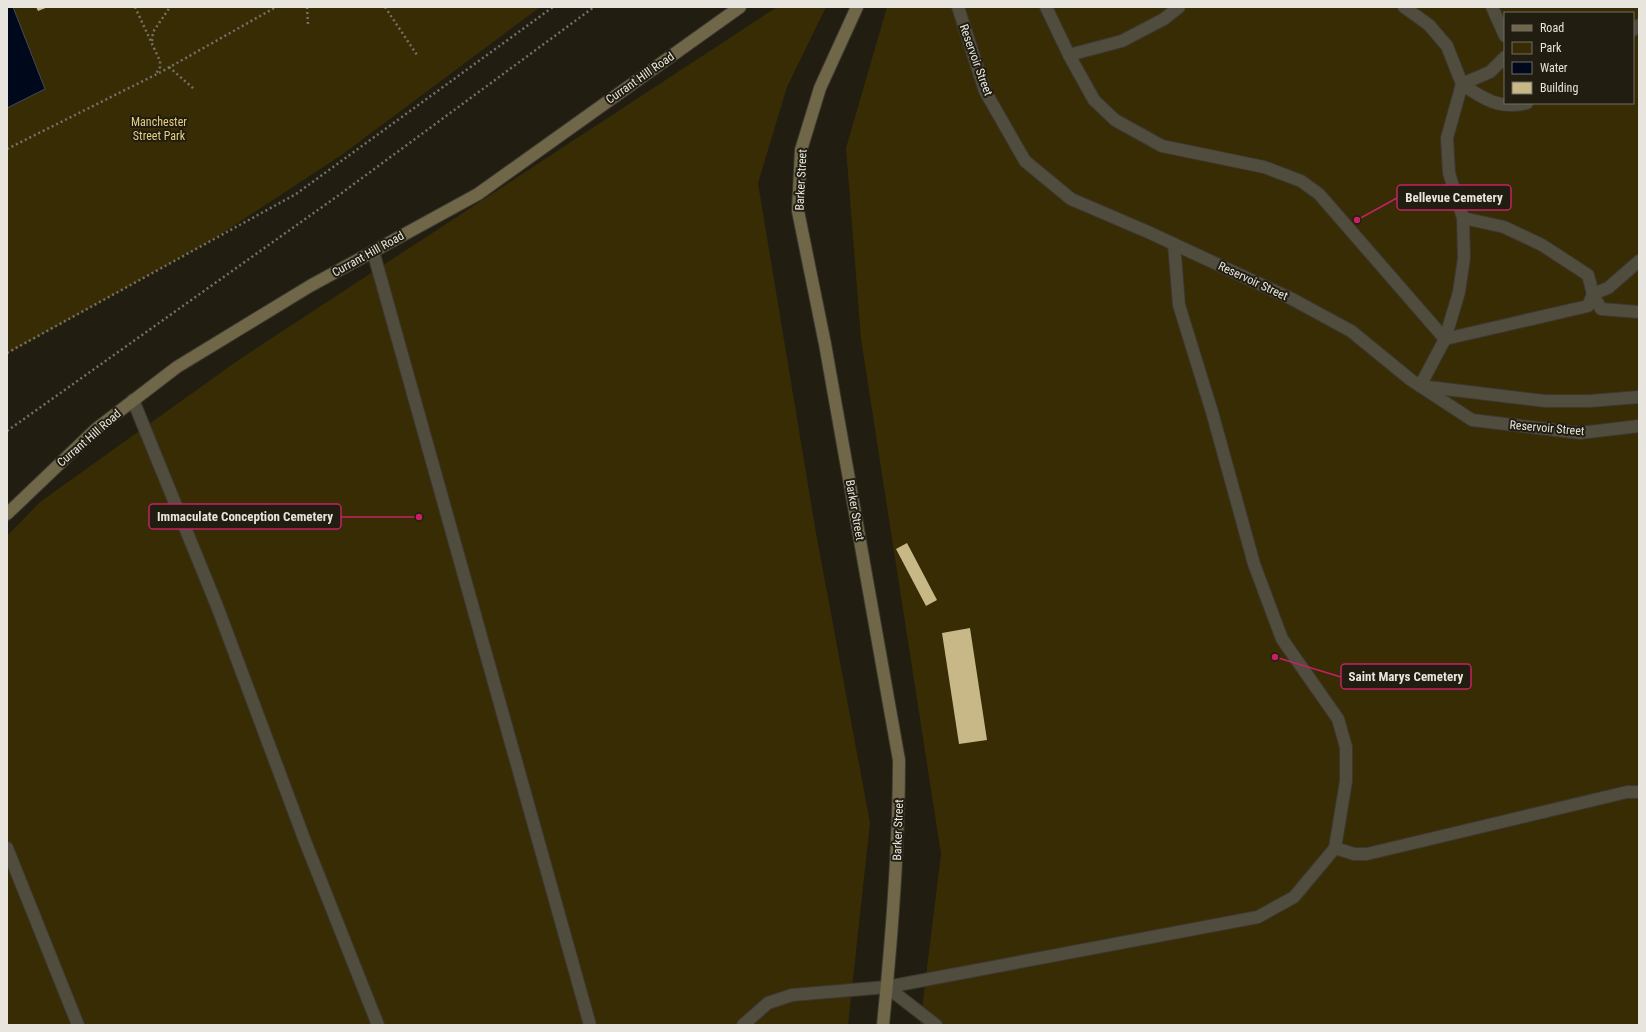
<svg xmlns="http://www.w3.org/2000/svg" width="1646" height="1032" font-family="'Roboto Condensed',sans-serif">
<rect width="100%" height="100%" fill="#211d11"/>
<g fill="#382c05" fill-rule="evenodd">
<polygon points="13,7 540,7 343,154 212,240 7,354 7,108 45,89"/>
<polygon points="777,7 826,7 787,87 758,183 816,533 870,823 848,1025 7,1025 7,536 40,502 240,359"/>
<path d="M887,7h752v1018h-719l21,-171 -80,-515 -15,-191zM1505,13h128v90h-128z"/>
</g>
<polygon fill="#00081c" stroke="#454a56" points="7,7 13,7 45,89 7,108"/>
<g fill="#c8b887">
<polygon points="36,7 48,7 38,11"/>
<polygon points="907,543 937,600 926,606 896,549"/>
<polygon points="970,628 987,740 959,744 942,633"/>
</g>
<g fill="none" stroke-linecap="round" stroke-linejoin="round">
<defs>
<g id="lane">
<polyline points="1046,7 1069,55 1122,41 1164,19 1179,7"/>
<polyline points="1404,7 1429,25 1447,46 1462,84 1490,72 1505,57"/>
<polyline points="1492,7 1505,36"/>
<polyline points="1633,30 1639,25"/>
<polyline points="1069,55 1094,100 1115,120 1162,146 1264,167 1301,181 1319,194 1445,339 1588,306 1593,294 1601,309 1639,312"/>
<path d="M1527,103c-26,7 -44,-4 -65,-19l-15,54 2,35 14,45 1,40 -5,34 -14,47 -25,47 125,15h45l49,-4"/>
<polyline points="1463,218 1504,227 1542,245 1588,275 1593,294 1608,288 1639,261"/>
<polyline points="1174,244 1179,305 1212,412 1254,564 1282,639 1338,719 1346,747 1346,781 1335,848 1354,854 1367,854 1627,792 1639,792"/>
<polyline points="373,251 590,1025"/>
<polyline points="133,400 217,606 305,841 378,1025"/>
<polyline points="7,848 78,1025"/>
<polyline points="743,1025 768,1003 792,995 887,987"/>
<polyline points="936,1025 887,987 1258,917 1294,897 1335,848"/>
</g>
<polyline id="street" points="958,7 985,91 1025,161 1071,199 1148,232 1292,299 1351,331 1411,380 1472,420 1580,433 1639,426"/>
<g id="secondary">
<path d="M857,7l-37,81 -19,62 -3,61 27,133 74,416c0,89 -7,176 -16,265"/>
<polyline points="7,514 96,429 177,367 310,286 478,194 740,7"/>
</g>
</defs>
<use href="#lane" stroke="#3b3831" stroke-width="14"/>
<use href="#street" stroke="#3b3831" stroke-width="14"/>
<use href="#secondary" stroke="#3b3831" stroke-width="14"/>
<g stroke="#757167" stroke-width="2.5" stroke-dasharray="2 3" stroke-linecap="butt">
<polyline points="135,7 160,61 160,67 156,74"/>
<polyline points="307,7 308,24"/>
<polyline points="385,7 417,55"/>
<polyline points="152,41 153,32 170,7"/>
<polyline points="169,67 194,89"/>
<polyline points="7,149 161,72 276,7"/>
<polyline points="7,353 296,194 553,7"/>
<polyline points="7,431 339,195 594,7"/>
</g>
<use href="#lane" stroke="#504c3e" stroke-width="12"/>
<use href="#street" stroke="#504c3e" stroke-width="12"/>
<use href="#secondary" stroke="#706748" stroke-width="12"/>
</g>
<g text-anchor="middle" dominant-baseline="central" stroke-width="4" stroke-linejoin="round" paint-order="stroke">
<g font-size="12" fill="#e7e5dd" stroke="#211d11">
<text transform="translate(976 60) rotate(70)">Reservoir Street</text>
<text transform="translate(640 78) rotate(-35)">Currant Hill Road</text>
<text transform="translate(801 180) rotate(-87)">Barker Street</text>
<text transform="translate(368 254) rotate(-29)">Currant Hill Road</text>
<text transform="translate(1253 281) rotate(25)">Reservoir Street</text>
<text transform="translate(1547 428) rotate(5)">Reservoir Street</text>
<text transform="translate(89 438) rotate(-41)">Currant Hill Road</text>
<text transform="translate(855 510) rotate(80)">Barker Street</text>
<text transform="translate(898 830) rotate(-88)">Barker Street</text>
</g>
<g font-size="12" fill="#e5cd82" stroke="#211d11">
<text x="159" y="122">Manchester<tspan x="159" dy="14">Street Park</tspan></text>
</g>
</g>
<path fill="none" stroke="#c42262" stroke-width="1.5" d="M1357 220L1397 198M419 517L341 517M1275 657L1341 677"/>
<g fill="#c42262" stroke="#211d11" stroke-width="1.5">
<circle cx="1357" cy="220" r="4"/>
<circle cx="419" cy="517" r="4"/>
<circle cx="1275" cy="657" r="4"/>
</g>
<g fill="#211d11" stroke="#c42262" stroke-width="1.5">
<rect x="1397" y="185" width="114" height="25" rx="4"/>
<rect x="149" y="504" width="192" height="25" rx="4"/>
<rect x="1341" y="664" width="130" height="25" rx="4"/>
</g>
<g font-size="13" text-anchor="middle" font-weight="bold" fill="#e7e5dd">
<text x="1454" y="202">Bellevue Cemetery</text>
<text x="245" y="521">Immaculate Conception Cemetery</text>
<text x="1406" y="681">Saint Marys Cemetery</text>
</g>
<rect width="1646" height="1032" fill="none" stroke="#e7e5dd" stroke-width="16"/>
<rect x="1504" y="12" width="130" height="92" fill="#211d11" stroke="#706d63"/>
<rect x="1512" y="25" width="20" height="6" fill="#706748" stroke="#706d63"/>
<text x="1540" y="32" font-size="12" fill="#e7e5dd">Road</text>
<rect x="1512" y="42" width="20" height="12" fill="#382c05" stroke="#706d63"/>
<text x="1540" y="52" font-size="12" fill="#e7e5dd">Park</text>
<rect x="1512" y="62" width="20" height="12" fill="#00081c" stroke="#706d63"/>
<text x="1540" y="72" font-size="12" fill="#e7e5dd">Water</text>
<rect x="1512" y="82" width="20" height="12" fill="#c8b887" stroke="#706d63"/>
<text x="1540" y="92" font-size="12" fill="#e7e5dd">Building</text>
</svg>
